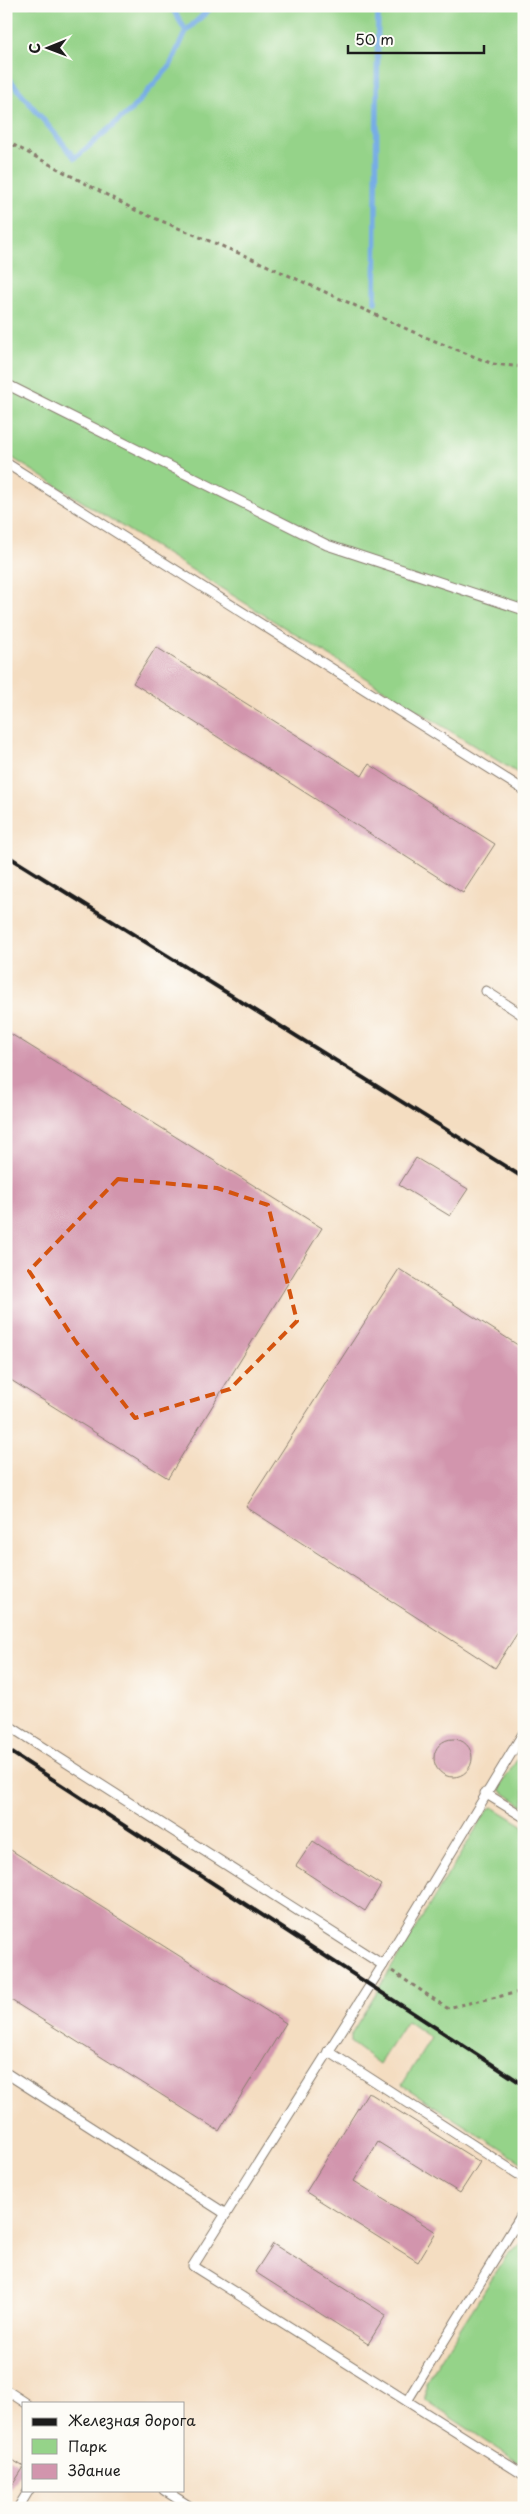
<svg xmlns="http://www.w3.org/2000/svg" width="530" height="2514" font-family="'Playpen Sans',sans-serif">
<rect width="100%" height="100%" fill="#fdfcf7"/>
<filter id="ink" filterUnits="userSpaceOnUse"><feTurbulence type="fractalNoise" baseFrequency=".02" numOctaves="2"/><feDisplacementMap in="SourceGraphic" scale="10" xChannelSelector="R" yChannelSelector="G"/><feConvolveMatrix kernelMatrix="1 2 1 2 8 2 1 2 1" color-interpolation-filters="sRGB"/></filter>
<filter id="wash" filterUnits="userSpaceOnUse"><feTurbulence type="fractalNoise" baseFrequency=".0096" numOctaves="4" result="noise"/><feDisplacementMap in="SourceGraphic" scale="20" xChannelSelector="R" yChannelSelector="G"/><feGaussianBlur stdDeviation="1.12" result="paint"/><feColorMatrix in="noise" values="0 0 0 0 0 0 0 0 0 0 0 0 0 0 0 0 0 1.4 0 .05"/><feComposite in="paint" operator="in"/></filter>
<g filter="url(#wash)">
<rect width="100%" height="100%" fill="#f4ddc1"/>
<g fill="#95d389" stroke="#587852">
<polygon points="6,6 524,6 524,777 6,454"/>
<polygon points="524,1749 524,1806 501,1791 500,1786"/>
<polygon points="493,1807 524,1826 524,2164 402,2085 431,2038 407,2021 379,2064 351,2043 351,2034 488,1809"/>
<polygon points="520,2245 524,2247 524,2466 426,2401 426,2382 509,2252"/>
</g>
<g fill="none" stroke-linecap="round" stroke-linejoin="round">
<g stroke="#77ade5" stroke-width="5.5">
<polyline points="171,6 186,31"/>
<polyline points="6,75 75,158 131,110 170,66 186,31 213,6"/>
<polyline points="375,302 378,6"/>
</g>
</g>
<g id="blocks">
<g fill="#d295ad">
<polygon points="156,647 362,776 369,764 495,844 463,893 133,683"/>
<polygon points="6,1031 322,1228 168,1478 6,1377"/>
<polygon points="416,1158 468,1189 450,1216 399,1185"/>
<polygon points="399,1269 524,1349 524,1623 495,1668 246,1507"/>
<circle cx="453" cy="1758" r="19"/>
<polygon points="313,1841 381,1885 365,1911 296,1866"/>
<polygon points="6,1847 286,2023 219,2131 6,1997"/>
<polygon points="368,2092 480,2162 460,2193 378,2142 354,2181 436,2232 418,2262 306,2192"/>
<polygon points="273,2244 386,2315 368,2344 255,2272"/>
<polygon points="6,2456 24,2467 6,2495"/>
</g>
</g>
</g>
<g filter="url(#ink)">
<use href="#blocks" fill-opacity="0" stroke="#887c6e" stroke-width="1"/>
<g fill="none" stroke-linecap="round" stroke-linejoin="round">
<defs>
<g id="lane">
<polyline points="6,384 327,545 524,610"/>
<polyline points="6,463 524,790"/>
<polyline points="486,991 524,1016"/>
<polyline points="6,1724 383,1965"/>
<polyline points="524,1732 383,1965 193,2266 524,2475"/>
<polyline points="485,1793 524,1817"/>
<polyline points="328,2051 524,2178"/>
<polyline points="6,2073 226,2214"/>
<polyline points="514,2227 524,2233"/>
<polyline points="6,2390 26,2403"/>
<polyline points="407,2401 524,2211"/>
<polyline points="164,2490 192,2508"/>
<polyline points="18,2508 29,2490"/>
</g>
</defs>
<use href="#lane" stroke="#887c6e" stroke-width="11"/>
<g stroke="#887c6e" stroke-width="3" stroke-dasharray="4 4" stroke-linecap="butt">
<polyline points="6,141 135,210 248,257 420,335 493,364 524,367"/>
<polyline points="392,1971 447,2008 524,1991"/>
</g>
<use href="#lane" stroke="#fff" stroke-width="9"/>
<g stroke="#1c1c1c" stroke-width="4">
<polyline points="6,855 524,1178"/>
<polyline points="6,1749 524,2085"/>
</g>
</g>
</g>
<path fill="none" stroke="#d4530e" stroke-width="4" stroke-dasharray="10 6" stroke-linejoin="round" d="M118,1179l99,9 51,17 29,116 -67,68 -95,29 -59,-76 -47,-71z"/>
<rect width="530" height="2514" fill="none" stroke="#fdfcf7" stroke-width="25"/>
<rect x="22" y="2402" width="162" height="90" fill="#fdfcf7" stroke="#a3a29f"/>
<rect x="32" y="2418" width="25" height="8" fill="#1c1c1c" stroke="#a3a29f"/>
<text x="68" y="2426" font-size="15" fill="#1c1c1c">Железная дорога</text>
<rect x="32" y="2439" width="25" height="15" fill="#95d389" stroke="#a3a29f"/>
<text x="68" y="2452" font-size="15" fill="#1c1c1c">Парк</text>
<rect x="32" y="2464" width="25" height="15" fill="#d295ad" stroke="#a3a29f"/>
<text x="68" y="2476" font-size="15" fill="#1c1c1c">Здание</text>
<g transform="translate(48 48) rotate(269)" stroke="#fdfcf7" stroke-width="4" paint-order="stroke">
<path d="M0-4L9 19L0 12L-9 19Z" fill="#1c1c1c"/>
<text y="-8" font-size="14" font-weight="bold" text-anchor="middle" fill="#1c1c1c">С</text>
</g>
<path d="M348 45v8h136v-8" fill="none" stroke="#1c1c1c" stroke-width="2.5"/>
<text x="355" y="45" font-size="15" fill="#1c1c1c" stroke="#fdfcf7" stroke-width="4" paint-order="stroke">50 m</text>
</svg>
